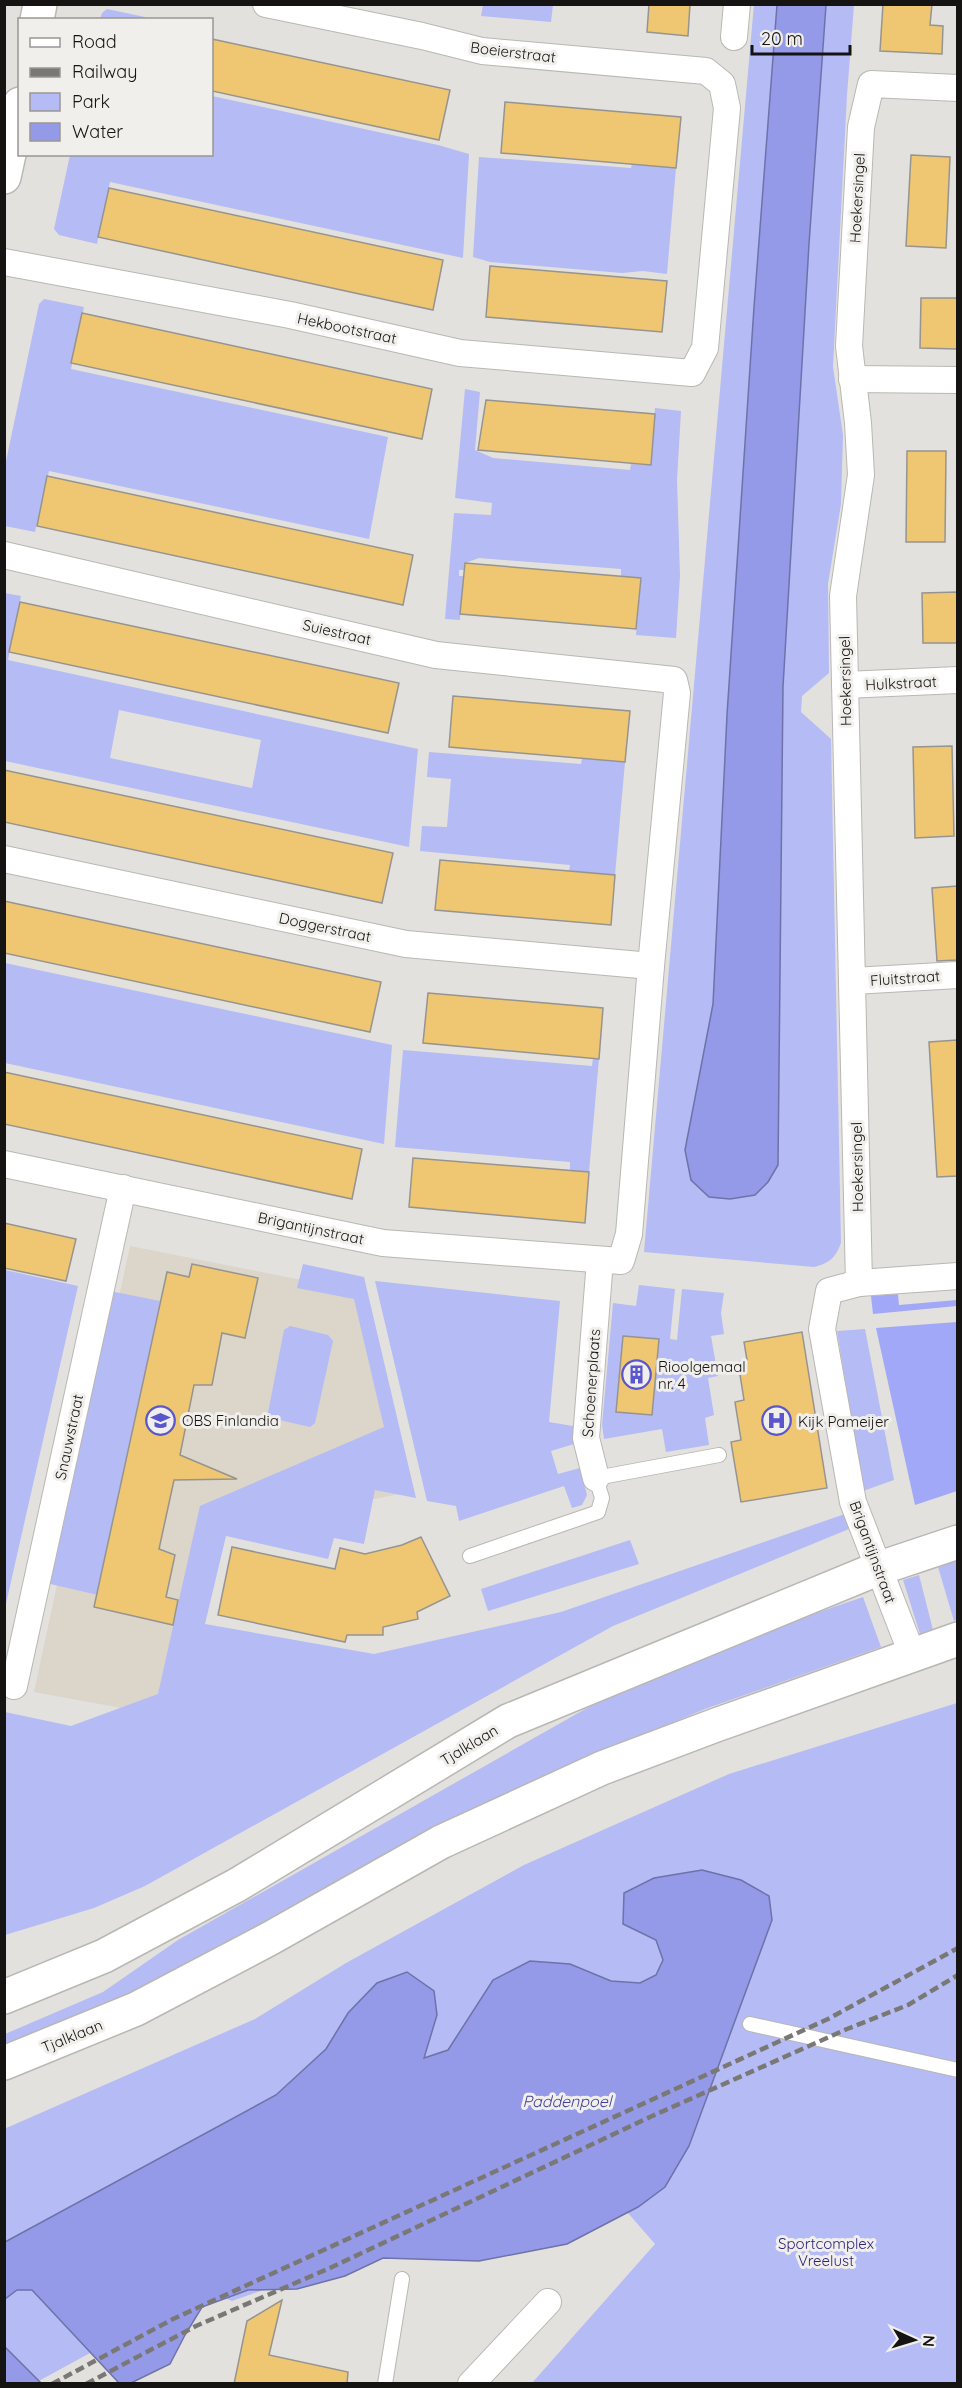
<svg xmlns="http://www.w3.org/2000/svg" width="962" height="2388" font-family="Quicksand,sans-serif">
<rect width="100%" height="100%" fill="#e3e1dd"/>
<polygon fill="#dbd5ca" points="130,1246 352,1290 409,1492 225,1529 165,1716 34,1692"/>
<g fill="#b5bbf4" fill-rule="evenodd">
<path d="M754,4l23,1 -23,302 -27,408 -14,289 -28,146 98,-463 26,-443 17,-239h28l-7,90 -14,272 10,68 -2,69 -13,80 1,89 -27,23 -1,16 30,27 10,504c-6,16 -12,20 -27,24l-170,-15z"/>
<polygon points="483,5 553,5 551,22 481,16"/>
<polygon points="107,9 145,17 144,19 100,19 102,13"/>
<polygon points="212,96 438,145 469,154 463,258 110,182 97,244 59,235 54,229 70,155 212,154"/>
<polygon points="479,157 631,168 632,164 676,168 667,274 643,271 622,273 490,262 473,257"/>
<polygon points="44,299 84,307 71,369 388,437 369,539 49,471 35,532 5,526 5,466 39,304"/>
<polygon points="465,389 480,392 475,450 493,458 630,470 631,464 651,465 655,408 681,411 677,480 680,576 676,638 636,635 641,579 621,576 621,569 479,558 465,563 464,570 459,570 459,576 463,576 460,620 445,619 454,513 491,515 492,503 455,498"/>
<path d="M5,593l16,3 -13,64 410,89 -9,98 -404,-86zM119,710l142,30 -9,48 -142,-30z"/>
<polygon points="429,752 581,764 582,758 625,762 615,875 569,871 570,865 420,851 422,826 447,827 451,779 427,777"/>
<polygon points="5,963 392,1045 384,1144 5,1063"/>
<polygon points="403,1050 592,1066 593,1058 599,1059 589,1172 570,1170 570,1162 395,1147"/>
<polygon points="303,1264 364,1277 416,1498 375,1490 364,1544 334,1538 328,1559 226,1536 205,1624 374,1654 561,1612 845,1514 849,1529 613,1626 145,1886 94,1908 5,1935 5,1712 71,1726 158,1694 200,1506 384,1427 354,1299 297,1288"/>
<polygon points="5,1270 78,1286 5,1608 4,1270"/>
<polygon points="375,1281 560,1301 549,1422 573,1426 574,1444 551,1451 558,1474 580,1468 587,1495 582,1505 572,1508 564,1486 459,1521 456,1506 427,1501"/>
<path d="M639,1285l36,4 -5,50 7,1 5,-51 42,4 -3,20 3,21 -13,2 7,40 -10,2 6,37 -9,3 4,27 -43,7 -4,-23 -58,10 -2,-14 11,-122 23,3zM623,1336l36,3 -43,73z"/>
<polygon points="110,1291 160,1301 98,1595 46,1583"/>
<polygon points="290,1326 328,1335 333,1341 315,1423 310,1427 271,1418 268,1413 284,1330"/>
<polygon points="865,1329 894,1480 863,1491 837,1331"/>
<polygon points="630,1540 639,1564 488,1611 481,1589"/>
<polygon points="957,1561 957,1619 954,1621 938,1567"/>
<polygon points="919,1575 933,1630 920,1634 903,1580"/>
<polygon points="863,1597 881,1647 705,1709 522,1786 360,1868 252,1933 66,2025 5,2051 5,2034 103,1992 178,1940 587,1708 720,1646"/>
<polygon points="957,1703 957,2383 532,2383 655,2244 594,2174 232,2301 206,2290 35,2383 5,2383 4,2129 255,2019 346,1963 524,1865 729,1774"/>
</g>
<g fill="#a1a8f7">
<polygon points="898,1294 899,1305 957,1300 957,1306 873,1314 871,1296"/>
<polygon points="957,1322 957,1491 915,1505 876,1328"/>
</g>
<g fill="#949ae8" stroke="#6e72a8" stroke-width="1.5">
<polygon points="777,5 826,5 809,244 783,687 778,1165 768,1182 755,1195 730,1199 709,1197 691,1180 685,1150 713,1004 727,715 754,307"/>
<polygon points="702,1870 741,1880 769,1896 772,1920 689,2146 665,2187 638,2207 567,2244 479,2261 383,2258 345,2276 297,2289 248,2290 202,2307 185,2335 170,2364 131,2383 119,2383 32,2290 17,2290 5,2299 5,2242 276,2095 326,2049 348,2013 377,1983 407,1972 434,1991 437,2015 424,2058 448,2050 493,1980 530,1961 570,1964 611,1981 640,1983 656,1975 663,1960 656,1940 623,1924 624,1893 654,1878"/>
<polygon points="4,2347 5,2347 41,2383 5,2383"/>
</g>
<g fill="#efc772" stroke="#969491" stroke-width="1.5">
<polygon points="649,4 690,4 688,36 647,32"/>
<polygon points="883,4 932,4 930,25 943,26 942,54 880,51"/>
<polygon points="212,39 450,90 439,140 212,91"/>
<polygon points="505,102 681,117 676,168 501,153"/>
<polygon points="911,155 950,157 946,248 906,246"/>
<polygon points="109,188 443,260 433,310 98,237"/>
<polygon points="490,266 667,281 662,332 486,317"/>
<polygon points="921,298 957,298 957,349 920,348"/>
<polygon points="82,313 432,389 422,439 71,363"/>
<polygon points="486,400 655,414 651,465 478,450"/>
<polygon points="907,451 946,451 945,542 906,542"/>
<polygon points="47,476 413,555 403,605 37,526"/>
<polygon points="465,563 641,578 636,629 460,614"/>
<polygon points="957,592 957,643 923,643 922,593"/>
<polygon points="20,602 399,683 388,733 9,652"/>
<polygon points="453,696 630,711 625,762 449,747"/>
<polygon points="952,746 954,836 915,838 913,747"/>
<polygon points="4,770 393,853 382,903 4,822"/>
<polygon points="440,860 615,875 611,925 435,910"/>
<polygon points="957,886 957,960 937,961 932,888"/>
<polygon points="4,901 381,982 370,1032 4,953"/>
<polygon points="428,993 603,1008 599,1059 423,1043"/>
<polygon points="957,1040 957,1176 937,1177 929,1042"/>
<polygon points="4,1072 362,1149 352,1199 4,1124"/>
<polygon points="413,1158 589,1172 585,1223 409,1207"/>
<polygon points="4,1223 76,1239 66,1281 4,1268"/>
<polygon points="192,1264 258,1278 245,1338 222,1333 212,1385 194,1385 180,1455 237,1479 174,1480 159,1549 175,1555 166,1597 178,1600 173,1625 94,1607 167,1272 189,1277"/>
<polygon points="802,1332 827,1488 741,1502 731,1442 741,1440 735,1402 744,1400 738,1362 747,1360 744,1342"/>
<polygon points="623,1336 659,1339 652,1415 616,1412"/>
<polygon points="421,1537 450,1596 417,1612 418,1619 383,1627 383,1635 347,1635 345,1642 218,1615 232,1547 335,1569 340,1548 365,1554 402,1545"/>
<polygon points="282,2300 269,2355 348,2372 347,2384 234,2384 247,2321"/>
</g>
<g fill="none" stroke-linecap="round" stroke-linejoin="round">
<defs>
<g id="lane">
<polyline points="470,1556 598,1512 602,1498 596,1478 719,1455"/>
<polyline points="750,2024 958,2070"/>
<polyline points="385,2384 402,2279"/>
</g>
<g id="street">
<polyline points="734,37 737,4"/>
<polyline points="4,262 290,315 460,353 692,373 705,348 727,108 722,84 706,71 482,51 422,36 266,4"/>
<polyline points="852,379 958,380"/>
<polyline points="4,555 436,655 674,680 677,693 651,966 629,1234 621,1261 383,1243 4,1164"/>
<polyline points="845,685 958,680"/>
<polyline points="4,859 406,944 651,966"/>
<polyline points="853,981 958,975"/>
<polyline points="859,1283 843,596 861,475 858,423 849,346 861,127 871,84 958,88"/>
<polyline points="596,1478 586,1438 600,1260"/>
<polyline points="912,1654 853,1502 822,1329 829,1291 859,1283 958,1276"/>
<polyline points="14,1686 123,1188"/>
<polyline points="471,2384 548,2302"/>
</g>
<g id="secondary">
<polyline points="37,20 40,4"/>
<polyline points="4,177 20,104"/>
<polyline points="4,1997 104,1956 237,1885 508,1721 877,1569 958,1542"/>
<polyline points="4,2063 136,2009 269,1939 441,1842 602,1768 716,1725 958,1639"/>
</g>
</defs>
<use href="#lane" stroke="#b9b7b3" stroke-width="16"/>
<use href="#street" stroke="#b9b7b3" stroke-width="28"/>
<use href="#secondary" stroke="#b9b7b3" stroke-width="36"/>
<use href="#lane" stroke="#fff" stroke-width="14"/>
<use href="#street" stroke="#fff" stroke-width="26"/>
<use href="#secondary" stroke="#fff" stroke-width="33"/>
<g stroke="#797875" stroke-width="4.5" stroke-dasharray="9 4.5" stroke-linecap="butt">
<polyline points="52,2384 173,2319 828,2019 958,1948"/>
<polyline points="86,2384 196,2326 330,2268 650,2117 847,2029 908,2005 958,1975"/>
</g>
</g>
<defs>
<symbol id="building-ring" viewBox="-11 -11 22 22"><circle r="9.5" fill="#f1efeb" stroke="#5a56ce" stroke-width="1.5"/><path d="M-4-6H4V6H1V3H-1V6H-4ZM-2.5-4.3h1.7v1.8h-1.7ZM.8-4.3h1.7v1.8H.8ZM-2.5-1h1.7V.8h-1.7ZM.8-1h1.7V.8H.8Z" fill="#5a56ce"/></symbol>
<symbol id="school-ring" viewBox="-11 -11 22 22"><circle r="9.5" fill="#f1efeb" stroke="#5a56ce" stroke-width="1.5"/><path d="M0-5L7-2L0 1L-7-2ZM-4 1L0 2.5L4 1V4Q0 6-4 4Z" fill="#5a56ce"/></symbol>
<symbol id="hospital-ring" viewBox="-11 -11 22 22"><circle r="9.5" fill="#f1efeb" stroke="#5a56ce" stroke-width="1.5"/><path d="M-5-5h3v3.5h4V-5h3V5h-3V1.5h-4V5h-3Z" fill="#5a56ce"/></symbol>
</defs>
<g fill-rule="evenodd">
<use href="#building-ring" x="620" y="1358" width="33" height="33"/>
<use href="#school-ring" x="144" y="1404" width="33" height="33"/>
<use href="#hospital-ring" x="760" y="1404" width="33" height="33"/>
</g>
<g text-anchor="middle" dominant-baseline="central" stroke-width="6" stroke-linejoin="round" paint-order="stroke">
<g font-size="15" fill="#151413" stroke="#f1efeb">
<text transform="translate(513 52) rotate(7)">Boeierstraat</text>
<text transform="translate(857 198) rotate(-87)">Hoekersingel</text>
<text transform="translate(347 328) rotate(12)">Hekbootstraat</text>
<text transform="translate(337 632) rotate(13)">Suiestraat</text>
<text transform="translate(845 681) rotate(-91)">Hoekersingel</text>
<text transform="translate(901 683) rotate(-3)">Hulkstraat</text>
<text transform="translate(325 927) rotate(12)">Doggerstraat</text>
<text transform="translate(905 978) rotate(-4)">Fluitstraat</text>
<text transform="translate(857 1167) rotate(-91)">Hoekersingel</text>
<text transform="translate(311 1228) rotate(12)">Brigantijnstraat</text>
<text transform="translate(591 1383) rotate(-86)">Schoenerplaats</text>
<text transform="translate(69 1437) rotate(-78)">Snauwstraat</text>
<text transform="translate(873 1552) rotate(70)">Brigantijnstraat</text>
<text transform="translate(469 1745) rotate(-31)">Tjalklaan</text>
<text transform="translate(72 2036) rotate(-22)">Tjalklaan</text>
</g>
<g font-size="15" fill="#151413" stroke="#f1efeb" text-anchor="start">
<text x="658" y="1366">Rioolgemaal<tspan x="658" dy="17">nr. 4</tspan></text>
<text x="182" y="1420">OBS Finlandia</text>
<text x="798" y="1421">Kijk Pameijer</text>
</g>
<g font-size="15" fill="#2d257d" stroke="#f1efeb">
<text x="826" y="2243">Sportcomplex<tspan x="826" dy="17">Vreelust</tspan></text>
</g>
<g font-size="16" font-style="italic" fill="#42409a" stroke="#f1efeb">
<text x="567" y="2101">Paddenpoel</text>
</g>
</g>
<rect width="962" height="2388" fill="none" stroke="#151413" stroke-width="12"/>
<rect x="18" y="18" width="195" height="138" fill="#f1efeb" stroke="#999795" stroke-width="1.5"/>
<rect x="30" y="38" width="30" height="9" fill="#ffffff" stroke="#999795" stroke-width="1.5"/>
<text x="72" y="48" font-size="18" fill="#151413">Road</text>
<rect x="30" y="68" width="30" height="9" fill="#797875" stroke="#999795" stroke-width="1.5"/>
<text x="72" y="78" font-size="18" fill="#151413">Railway</text>
<rect x="30" y="93" width="30" height="18" fill="#b5bbf4" stroke="#999795" stroke-width="1.5"/>
<text x="72" y="108" font-size="18" fill="#151413">Park</text>
<rect x="30" y="123" width="30" height="18" fill="#949ae8" stroke="#999795" stroke-width="1.5"/>
<text x="72" y="138" font-size="18" fill="#151413">Water</text>
<g transform="translate(914 2340) rotate(94)" stroke="#f1efeb" stroke-width="4.5" paint-order="stroke">
<path d="M0-4.5L10 22L0 15L-10 22Z" fill="#151413"/>
<text y="-9" font-size="16" font-weight="bold" text-anchor="middle" fill="#151413">N</text>
</g>
<path d="M752 45v9h98v-9" fill="none" stroke="#151413" stroke-width="3"/>
<text x="761" y="45" font-size="18" fill="#151413" stroke="#f1efeb" stroke-width="4.5" paint-order="stroke">20 m</text>
</svg>
